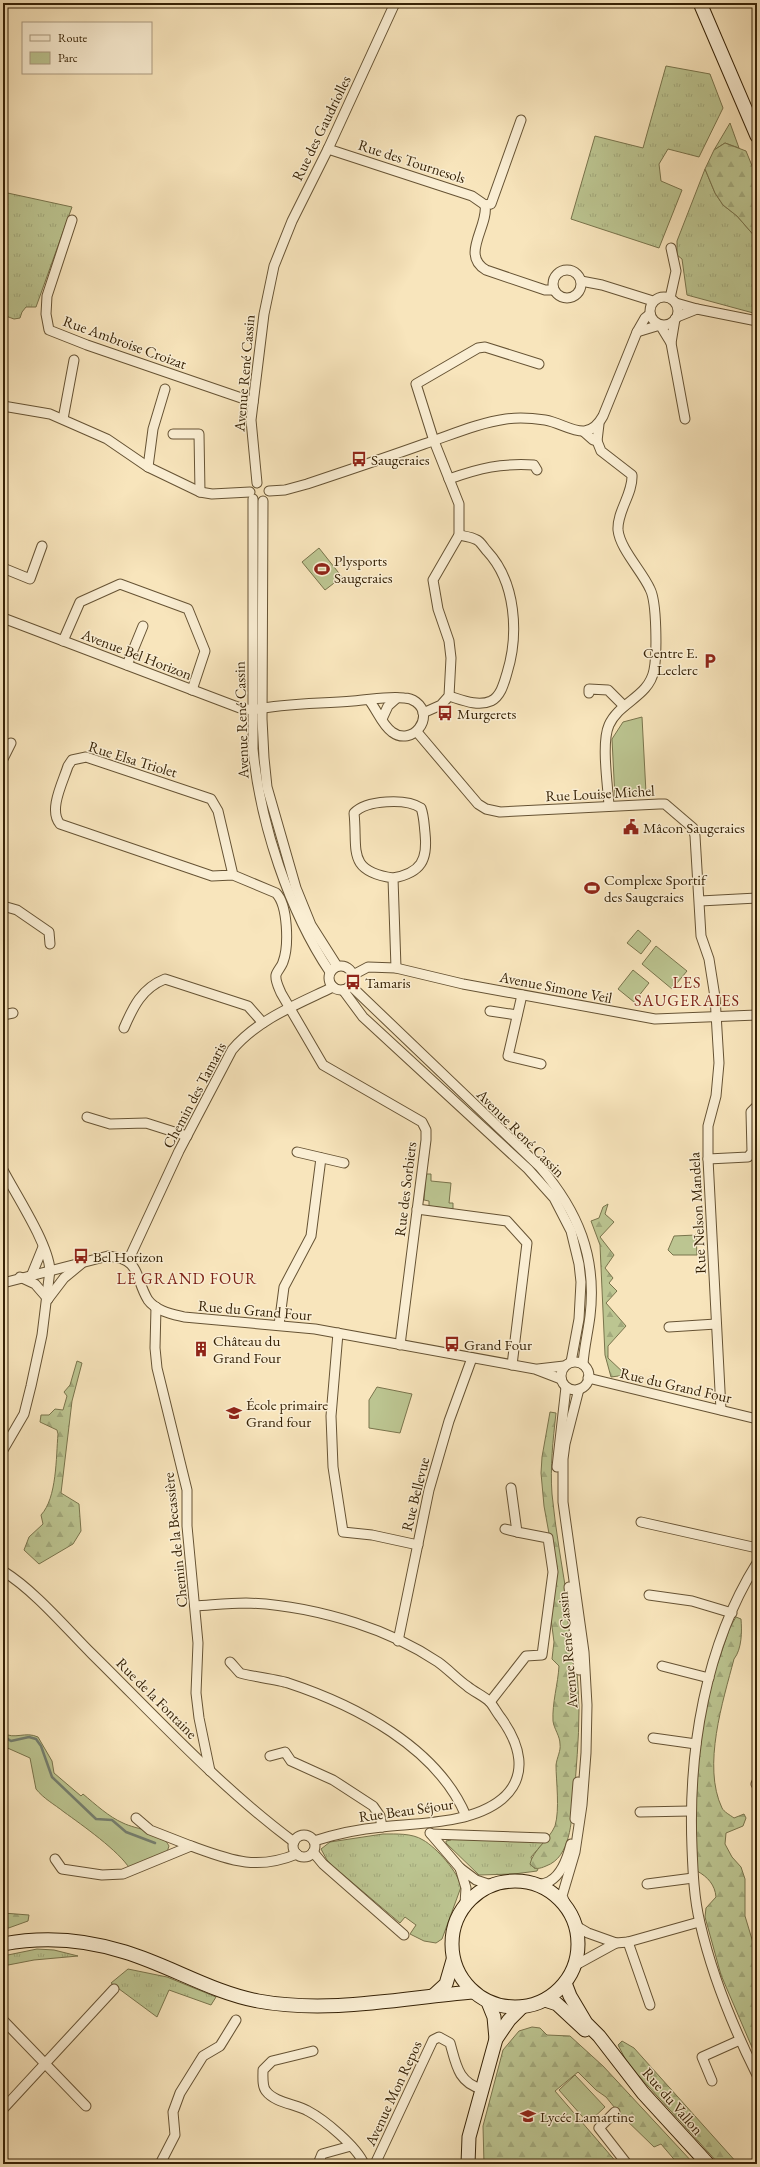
<svg xmlns="http://www.w3.org/2000/svg" width="760" height="2167" font-family="'EB Garamond',serif">
<defs>
<pattern id="grass-tufts" width="24" height="20" patternUnits="userSpaceOnUse"><rect width="24" height="20" fill="#bcc591"/><path d="M3 7l-1-3M5 7V3M7 7l1-3M15 17l-1-3M17 17v-4M19 17l1-3" fill="none" stroke="#a2a97c"/></pattern>
<pattern id="forest-firs" width="22" height="20" patternUnits="userSpaceOnUse"><rect width="22" height="20" fill="#bcc591"/><path d="M5 1l3.5 6h-7zM16 11l3.5 6h-7z" fill="#a2a97c"/></pattern>
</defs>
<rect width="100%" height="100%" fill="#f8e5bc"/>
<filter id="stains"><feTurbulence type="fractalNoise" baseFrequency=".005" numOctaves="4"/><feColorMatrix values="0 0 0 0 .2 0 0 0 0 .09 0 0 0 0 .02 0 0 0 .5 -.17"/></filter>
<radialGradient id="worn" r=".72"><stop offset=".6" stop-color="#630" stop-opacity="0"/><stop offset="1" stop-color="#630" stop-opacity=".3"/></radialGradient>
<g fill="url(#grass-tufts)" stroke="#79744c">
<polygon points="666,66 710,74 723,108 699,157 668,149 659,164 661,181 682,190 659,248 571,219 595,136 643,148"/>
<polygon points="730,123 739,148 725,143 714,150"/>
<polygon points="705,169 715,193 723,205 737,216 757,239 757,314 687,295 682,259 677,255 677,241"/>
<polygon points="3,192 72,207 36,307 26,307 22,312 20,318 14,319 3,315"/>
<path d="M383,1834c13,0 29,-1 40,6 13,7 36,33 38,47l-19,52 -6,4 -12,-2 -14,-7 6,-9 -11,-8 -5,6 -66,-56 -7,-7 -6,-11 9,-7z"/>
<polygon points="451,1838 544,1842 531,1857 534,1868 538,1869 537,1871 514,1874 479,1875 446,1843 446,1841 451,1840"/>
<polygon points="37,1949 54,1950 78,1956 34,1960 3,1966 3,1956"/>
<polygon points="128,1969 167,1977 216,1997 211,2005 169,1990 157,2017 111,1983"/>
</g>
<g fill="url(#forest-firs)" stroke="#79744c">
<polygon points="725,143 746,151 757,178 757,239 737,216 723,205 715,193 705,169 714,150"/>
<polygon points="608,1204 605,1214 614,1222 600,1237 614,1255 605,1268 613,1278 609,1283 617,1291 606,1303 626,1326 608,1346 608,1358 626,1375 611,1377 605,1355 600,1245 591,1221 599,1218 603,1207"/>
<path d="M77,1361l5,2 -10,38 -11,92 18,11 2,27 -8,13 -34,20 -15,-14 5,-13 14,-13 -2,-9c16,-17 15,-58 17,-81l-1,-4 -17,-8 1,-7h8l6,-6 8,1 4,-14 -3,-4 6,-7z"/>
<path d="M550,1412l6,1c-3,27 -6,54 -4,81 7,72 26,144 27,216 0,30 -3,59 -5,88 -3,23 -3,59 -28,68 -7,3 -11,4 -16,-2 3,-14 19,-24 25,-38 5,-17 1,-45 1,-61 1,-8 5,-14 4,-21 0,-8 -6,-15 -7,-23 -1,-18 5,-37 6,-55l-7,-7 2,-17 -3,-23 5,-47 -12,-66 -3,-33 1,-16z"/>
<path d="M736,1617l5,2c1,12 1,30 -7,40 -11,42 -32,107 -12,149 2,4 8,7 12,10l10,-4 2,4 -3,8 -17,7 -1,11 7,13 9,10 4,12v37l12,40v103l-36,-84 -16,-58 1,-9 10,-11c-1,-12 -8,-20 -19,-26l-1,-66 3,-67 15,-64 16,-47z"/>
<polygon points="3,1913 29,1915 28,1921 3,1930"/>
<polygon points="532,2027 540,2028 547,2035 570,2036 603,2066 694,2164 678,2164 661,2144 654,2147 619,2113 606,2097 596,2090 578,2072 555,2091 618,2164 484,2164 483,2126 503,2050 519,2031"/>
<polygon points="622,2041 634,2048 738,2164 719,2164 628,2064 618,2045"/>
</g>
<g fill="#bcc591" stroke="#79744c">
<polygon points="319,548 342,577 325,590 302,562"/>
<polygon points="642,717 646,793 615,798 612,739 623,722"/>
<polygon points="638,930 651,941 641,954 627,943"/>
<polygon points="656,946 687,971 672,989 642,964"/>
<polygon points="633,970 649,983 634,1002 618,989"/>
<polygon points="426,1174 431,1174 431,1181 451,1183 449,1203 453,1203 453,1209 429,1206 429,1201 424,1200"/>
<polygon points="696,1235 697,1255 673,1255 668,1250 674,1236"/>
<polygon points="377,1387 412,1394 400,1433 369,1428 369,1400"/>
<path d="M3,1733c12,7 22,-2 35,4l14,24 2,12 27,23 2,-2c12,10 26,23 40,29 14,7 38,7 46,23l-2,6 -37,17c-11,-18 -48,-44 -66,-57 -10,-8 -20,-13 -28,-23l-6,-31 -27,-12z"/>
<polygon points="575,2075 605,2107 588,2123 559,2090"/>
</g>
<g fill="none" stroke-linecap="round" stroke-linejoin="round">
<polyline stroke="#757f70" stroke-width="2.5" points="3,1736 11,1741 29,1737 36,1739 41,1746 52,1777 96,1819 112,1820 126,1832 155,1843"/>
<defs>
<g id="street">
<path d="M521,120l-30,84 -6,1c4,21 -25,50 1,65l59,20h9"/>
<polyline points="328,149 472,196 485,205"/>
<polyline points="72,220 47,296 46,314 49,330 87,345 253,402"/>
<circle cx="567" cy="284" r="14"/>
<polyline points="581,281 602,285 653,301"/>
<circle cx="664" cy="311" r="14"/>
<polyline points="670,298 676,271 671,248"/>
<polyline points="676,303 697,309 677,317"/>
<polyline points="697,309 757,321"/>
<polyline points="650,314 645,318 637,332 660,325 671,343 675,319"/>
<polyline points="671,343 685,419"/>
<polyline points="3,406 50,414 107,439 148,467 200,492 212,494 250,492"/>
<polyline points="63,419 74,360"/>
<polyline points="584,432 593,440 597,441 599,424"/>
<polyline points="173,434 199,434 200,492"/>
<path d="M597,441l4,10 31,24c1,19 -15,36 -14,55 2,19 24,41 32,59 7,13 7,66 4,81 -5,27 -35,32 -45,55 -8,18 -1,61 0,81"/>
<polyline points="148,467 153,429 165,389"/>
<path d="M449,479c31,-11 52,-16 85,-14l3,5"/>
<polyline points="257,483 251,420 264,314 274,266 292,221 328,149 395,3"/>
<path d="M269,491l16,-1 22,-6c39,-13 78,-26 117,-40 27,-9 54,-21 82,-25 13,-2 26,-1 39,1 23,4 42,25 58,-4l34,-84"/>
<path d="M253,499v250c7,74 36,162 77,223"/>
<polyline points="263,501 262,719 264,758 267,787 296,888 311,925 337,966"/>
<polyline points="3,568 30,579 42,546"/>
<path d="M3,618l237,90 13,2c33,-7 67,-6 100,-9 17,-1 34,-5 51,-3 5,0 8,1 12,4 20,15 -4,45 -24,30 -10,-7 -15,-22 -23,-32"/>
<polyline points="63,641 80,602 120,584 188,609 205,651 192,690"/>
<polyline points="127,665 143,626"/>
<polyline points="589,693 589,689 608,690 624,706"/>
<path d="M449,696c13,4 29,11 42,5 10,-5 13,-18 16,-28 12,-39 9,-91 -20,-122 -3,-3 -6,-9 -10,-11 -5,-3 -13,-4 -18,-5"/>
<polyline points="423,713 441,705 449,696 451,658 449,641 438,609 433,580 459,535 459,504 434,441 416,384 478,348 485,347 539,364"/>
<polyline points="382,719 388,706 397,698"/>
<polyline points="417,732 478,804 486,809 500,812 659,804 665,804 693,828 695,836 701,936 709,959 715,997 719,1063 716,1096 708,1126 708,1159 721,1410"/>
<polyline points="3,759 11,743"/>
<path d="M233,875l-15,-64 -7,-12 -125,-42 -14,3 -4,6c-5,16 -20,44 -8,58l152,52 21,-1 43,18c12,12 13,53 7,69 -1,4 -6,9 -7,13 -1,6 3,13 5,18l42,72 99,57 4,8v10l-26,205"/>
<path d="M393,878c-47,-7 -35,-28 -39,-65 12,-13 52,-15 67,-5 3,8 3,16 4,25 3,27 -4,40 -32,45l3,90"/>
<polyline points="700,901 757,898"/>
<polyline points="3,906 17,910 49,932 50,944"/>
<circle cx="341" cy="978" r="12"/>
<polyline points="353,975 368,967 396,968 463,984 655,1019 757,1015"/>
<path d="M351,986l189,181c38,44 57,90 50,149 -2,16 -6,32 -7,48"/>
<polyline points="343,990 363,1017 528,1169 554,1198 571,1231 579,1264 581,1282 579,1319 571,1362"/>
<polyline points="522,995 508,1056 541,1064"/>
<polyline points="490,1011 517,1015"/>
<polyline points="3,1015 13,1013"/>
<path d="M124,1028c9,-21 18,-40 41,-49l83,27 15,17"/>
<polyline points="87,1117 110,1124 146,1123 187,1136"/>
<polyline points="297,1152 344,1163"/>
<polyline points="708,1159 748,1157 752,1152 751,1112 757,1106"/>
<path d="M3,1170c13,25 45,73 47,100l-8,65 -11,51 -7,28 -21,36"/>
<polyline points="417,1209 507,1221 527,1243 512,1365"/>
<path d="M128,1261l51,-110 53,-101c26,-31 66,-46 101,-63"/>
<polyline points="32,1274 43,1247"/>
<polyline points="20,1277 35,1284 48,1299"/>
<path d="M3,1283l105,-27c34,3 26,21 40,44 8,11 24,14 36,17l131,12 220,40 26,10"/>
<polyline points="48,1299 64,1278 81,1264"/>
<polyline points="156,1307 155,1348 157,1368 187,1490 187,1526 198,1643 196,1693 199,1718 210,1771"/>
<polyline points="279,1325 284,1287 311,1236 321,1158"/>
<polyline points="669,1327 716,1324"/>
<polyline points="338,1333 331,1416 333,1467 343,1532 372,1535 418,1545"/>
<circle cx="575" cy="1376" r="14"/>
<polyline points="538,1369 564,1366"/>
<polyline points="588,1378 757,1419"/>
<polyline points="557,1467 566,1387"/>
<polyline points="641,1522 757,1548"/>
<polyline points="505,1529 517,1532"/>
<path d="M757,1563c-52,83 -69,188 -65,285 1,25 2,50 8,75 12,52 33,104 57,152"/>
<path d="M3,1571c32,20 62,56 89,83 65,64 128,133 202,188"/>
<polyline points="569,1587 579,1670"/>
<polyline points="649,1595 692,1601 732,1613"/>
<path d="M195,1606c17,-1 34,-3 51,-3 37,1 75,9 110,20 28,9 58,23 82,39 10,7 19,17 29,24 7,6 17,10 23,16 4,5 7,11 11,16 18,25 29,57 1,81 -30,25 -84,24 -120,28 -23,2 -46,7 -68,14"/>
<polyline points="398,1641 429,1490 449,1421 472,1358"/>
<path d="M230,1662c3,3 7,8 10,11 3,2 40,7 48,10 67,22 149,64 178,133"/>
<polyline points="662,1666 709,1678"/>
<polyline points="490,1702 526,1656 542,1655 553,1572 548,1538 517,1532 511,1488"/>
<polyline points="653,1738 696,1744"/>
<polyline points="270,1756 285,1752 291,1761 333,1780 373,1806 380,1816 382,1827"/>
<polyline points="756,1784 757,1782"/>
<polyline points="640,1812 690,1811"/>
<polyline points="136,1818 150,1830 191,1846"/>
<polyline points="575,1819 578,1782"/>
<polyline points="430,1833 460,1868"/>
<polyline points="431,1834 545,1838"/>
<circle cx="304" cy="1846" r="11"/>
<polyline points="313,1852 323,1864 404,1935"/>
<path d="M55,1859l7,10 40,6 21,-1 68,-28c39,14 65,25 106,8"/>
<polyline points="647,1884 693,1878"/>
<path d="M538,1885c3,-1 9,-2 12,-4 12,-7 18,-25 21,-37"/>
<polyline points="465,1904 466,1888 460,1868 476,1880 491,1885"/>
<polyline points="568,1909 562,1896 575,1852 582,1805 586,1753 587,1705 584,1652 563,1502 563,1459 565,1444 579,1389"/>
<polyline points="628,1942 650,2005"/>
<polyline points="616,1943 628,1942 699,1922"/>
<polyline points="574,1966 616,1943 588,1933 576,1926"/>
<polyline points="3,2020 86,2106"/>
<path d="M313,2051l-41,10 -9,9c0,7 -1,16 3,21 9,12 30,13 42,20 17,9 49,36 56,53"/>
<polyline points="712,2081 702,2057 740,2040"/>
<polyline points="3,2109 114,1989"/>
<polyline points="615,2112 599,2128 627,2164"/>
<polyline points="160,2164 175,2135 173,2112 180,2093 203,2056 220,2046 236,2020"/>
<polyline points="318,2164 322,2154 351,2146"/>
<path d="M375,2164l58,-124 6,-3 11,6c6,21 8,40 32,46"/>
</g>
<g id="secondary">
<polyline points="700,3 757,136"/>
<circle cx="515" cy="1944" r="63"/>
<path d="M3,1944c42,-8 81,-5 122,8 46,14 86,40 133,49 71,13 144,-3 214,-9"/>
<polyline points="565,1983 570,1996 586,2023 599,2036 643,2093 708,2164"/>
<polyline points="434,1995 446,1984 453,1960"/>
<polyline points="545,2000 557,2004 585,2030"/>
<polyline points="488,2002 494,2017 496,2039"/>
<polyline points="468,2164 469,2137 496,2039 509,2020 522,2007"/>
</g>
</defs>
<use href="#street" stroke="#665334" stroke-width="11"/>
<use href="#secondary" stroke="#362206" stroke-width="15"/>
<use href="#street" stroke="#faeed3" stroke-width="9"/>
<use href="#secondary" stroke="#faeed3" stroke-width="13"/>
</g>
<defs>
<symbol id="bus-bare" viewBox="-9 -9 18 18"><path d="M-5-6H5V4H4V6H2V4H-2V6H-4V4H-5ZM-3.5-4V0h7V-4ZM-3.5 1.2v1.5H-2V1.2ZM2 1.2v1.5H3.5V1.2Z" fill="#8f2418" stroke="#faeed3" stroke-width="2.5" paint-order="stroke"/></symbol>
<symbol id="stadium-bare" viewBox="-9 -9 18 18"><path d="M0-5a6.5 5 0 1 0 0 10a6.5 5 0 1 0 0-10ZM-3.5-1.8h7v3.6h-7Z" fill="#8f2418" stroke="#faeed3" stroke-width="2.5" paint-order="stroke"/></symbol>
<symbol id="parking-bare" viewBox="-9 -9 18 18"><path d="M-3.5-5.5H1a3.5 3.5 0 0 1 0 7H-1V5.5H-3.5ZM-1-3.4V-.6H.8a1.4 1.4 0 0 0 0-2.8Z" fill="#8f2418" stroke="#faeed3" stroke-width="2.5" paint-order="stroke"/></symbol>
<symbol id="civic-bare" viewBox="-9 -9 18 18"><path d="M-.6-6.5H3V-4.5H.6V-3L4-1V1h2V6H-6V1h2V-1L-.6-3ZM-1.2 2.5V6h2.4V2.5Z" fill="#8f2418" stroke="#faeed3" stroke-width="2.5" paint-order="stroke"/></symbol>
<symbol id="building-bare" viewBox="-9 -9 18 18"><path d="M-4-6H4V6H1V3H-1V6H-4ZM-2.5-4.3h1.7v1.8h-1.7ZM.8-4.3h1.7v1.8H.8ZM-2.5-1h1.7V.8h-1.7ZM.8-1h1.7V.8H.8Z" fill="#8f2418" stroke="#faeed3" stroke-width="2.5" paint-order="stroke"/></symbol>
<symbol id="school-bare" viewBox="-9 -9 18 18"><path d="M0-5L7-2L0 1L-7-2ZM-4 1L0 2.5L4 1V4Q0 6-4 4Z" fill="#8f2418" stroke="#faeed3" stroke-width="2.5" paint-order="stroke"/></symbol>
</defs>
<g fill-rule="evenodd">
<use href="#bus-bare" x="348" y="448" width="22" height="22"/>
<use href="#stadium-bare" x="311" y="558" width="22" height="22"/>
<use href="#parking-bare" x="699" y="650" width="22" height="22"/>
<use href="#bus-bare" x="434" y="702" width="22" height="22"/>
<use href="#civic-bare" x="620" y="816" width="22" height="22"/>
<use href="#stadium-bare" x="581" y="877" width="22" height="22"/>
<use href="#bus-bare" x="342" y="971" width="22" height="22"/>
<use href="#bus-bare" x="70" y="1245" width="22" height="22"/>
<use href="#bus-bare" x="441" y="1333" width="22" height="22"/>
<use href="#building-bare" x="190" y="1338" width="22" height="22"/>
<use href="#school-bare" x="223" y="1402" width="22" height="22"/>
<use href="#school-bare" x="517" y="2105" width="22" height="22"/>
</g>
<g text-anchor="middle" dominant-baseline="central" stroke-width="3" stroke-linejoin="round" paint-order="stroke">
<g font-size="15" fill="#362206" stroke="#faeed3">
<text transform="translate(321 128) rotate(-64)">Rue des Gaudriolles</text>
<text transform="translate(412 161) rotate(18)">Rue des Tournesols</text>
<text transform="translate(125 342) rotate(20)">Rue Ambroise Croizat</text>
<text transform="translate(244 373) rotate(-85)">Avenue René Cassin</text>
<text transform="translate(137 654) rotate(21)">Avenue Bel Horizon</text>
<text transform="translate(241 720) rotate(-92)">Avenue René Cassin</text>
<text transform="translate(133 759) rotate(17)">Rue Elsa Triolet</text>
<text transform="translate(600 793) rotate(-3)">Rue Louise Michel</text>
<text transform="translate(556 987) rotate(11)">Avenue Simone Veil</text>
<text transform="translate(194 1095) rotate(-62)">Chemin des Tamaris</text>
<text transform="translate(521 1133) rotate(45)">Avenue René Cassin</text>
<text transform="translate(405 1189) rotate(-83)">Rue des Sorbiers</text>
<text transform="translate(697 1213) rotate(-93)">Rue Nelson Mandela</text>
<text transform="translate(255 1310) rotate(5)">Rue du Grand Four</text>
<text transform="translate(676 1385) rotate(13)">Rue du Grand Four</text>
<text transform="translate(415 1494) rotate(-76)">Rue Bellevue</text>
<text transform="translate(175 1540) rotate(-96)">Chemin de la Becassière</text>
<text transform="translate(567 1650) rotate(-95)">Avenue René Cassin</text>
<text transform="translate(157 1698) rotate(45)">Rue de la Fontaine</text>
<text transform="translate(406 1810) rotate(-8)">Rue Beau Séjour</text>
<text transform="translate(393 2093) rotate(-65)">Avenue Mon Repos</text>
<text transform="translate(673 2101) rotate(49)">Rue du Vallon</text>
</g>
<g font-size="15" fill="#362206" stroke="#faeed3" text-anchor="start">
<text x="371" y="459">Saugeraies</text>
<text x="334" y="560">Plysports<tspan x="334" dy="17">Saugeraies</tspan></text>
<text x="698" y="652" text-anchor="end">Centre E.<tspan x="698" dy="17">Leclerc</tspan></text>
<text x="457" y="713">Murgerets</text>
<text x="643" y="827">Mâcon Saugeraies</text>
<text x="604" y="879">Complexe Sportif<tspan x="604" dy="17">des Saugeraies</tspan></text>
<text x="365" y="982">Tamaris</text>
<text x="93" y="1256">Bel Horizon</text>
<text x="213" y="1340">Château du<tspan x="213" dy="17">Grand Four</tspan></text>
<text x="464" y="1344">Grand Four</text>
<text x="246" y="1404">École primaire<tspan x="246" dy="17">Grand four</tspan></text>
<text x="540" y="2116">Lycée Lamartine</text>
</g>
<g font-size="16" letter-spacing="1" fill="#7a1f14" stroke="#faeed3">
<text x="687" y="982">LES<tspan x="687" dy="18">SAUGERAIES</tspan></text>
<text x="187" y="1278">LE GRAND FOUR</text>
</g>
</g>
<rect width="760" height="2167" fill="none" stroke="#f8e5bc" stroke-width="16"/>
<rect x="4" y="4" width="752" height="2159" fill="none" stroke="#362206" stroke-width="2"/>
<rect x="8" y="8" width="744" height="2151" fill="none" stroke="#362206"/>
<rect x="22" y="22" width="130" height="52" fill="#faeed3" stroke="#ac9c81"/>
<rect x="30" y="35" width="20" height="6" fill="#faeed3" stroke="#ac9c81"/>
<text x="58" y="42" font-size="12" fill="#362206">Route</text>
<rect x="30" y="52" width="20" height="12" fill="#bcc591" stroke="#ac9c81"/>
<text x="58" y="62" font-size="12" fill="#362206">Parc</text>
<rect width="100%" height="100%" filter="url(#stains)"/>
<rect width="100%" height="100%" fill="url(#worn)"/>
</svg>
